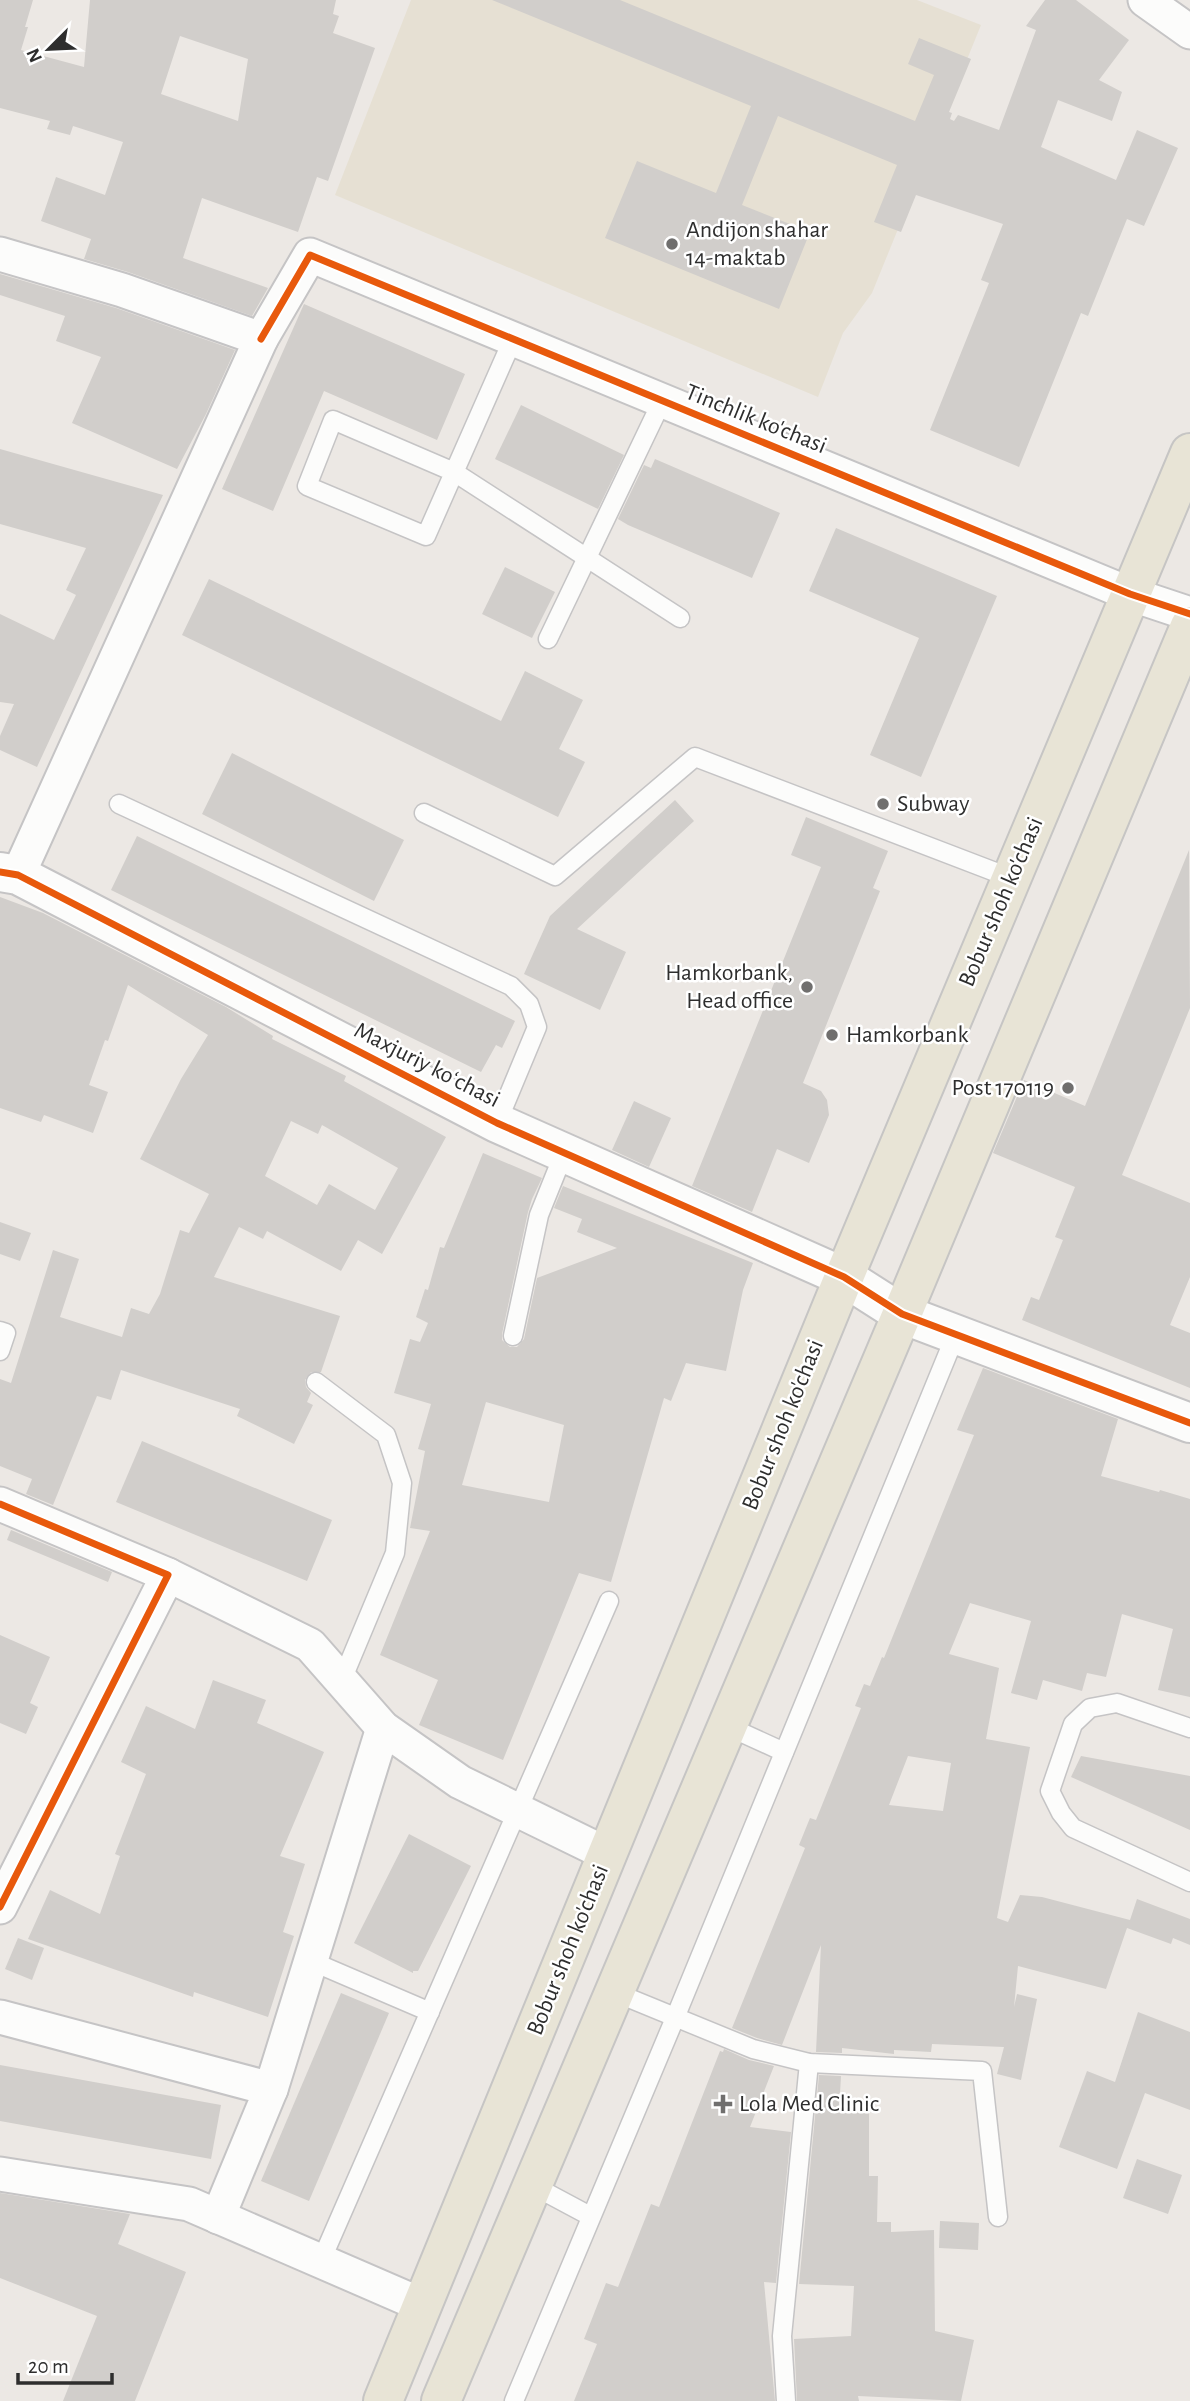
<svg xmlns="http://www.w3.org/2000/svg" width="1190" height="2401" font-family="'Alegreya Sans',sans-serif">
<rect width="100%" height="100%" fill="#ece8e4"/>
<polygon fill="#e6e0d3" points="411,0 917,0 981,25 872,293 843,333 818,397 335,195"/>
<g fill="#d1cecb" fill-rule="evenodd">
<path d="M0,0h33l-8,27h3l-7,23 63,17 6,-67h246l-3,14 6,2 -6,17 42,15 -47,133 -11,-4 -19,55 -96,-34 -19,60 85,30 -16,28 -124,-44 -44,-13 7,-20 -50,-18 15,-44 49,18 18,-53 -50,-16 -3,9 -23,-6 3,-8 -50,-13zM180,36l68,23 -10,62 -77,-27z"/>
<polygon points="492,0 620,0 915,121 934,75 908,64 919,38 971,59 949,112 952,113 950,119 954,121 958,115 999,130 1036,30 1026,26 1045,0 1076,0 1129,40 1099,80 1122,92 1112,121 1058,100 1041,147 1116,180 1137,130 1178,148 1144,226 1127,219 1088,316 1081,313 1019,467 930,430 989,283 981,280 1003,224 916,195 901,232 874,222 897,165 778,116 742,205 810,232 779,309 605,238 637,161 716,193 751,106"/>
<polygon points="0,274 116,308 235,350 206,414 177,469 72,423 101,357 56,341 65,316 0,295"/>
<polygon points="304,304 465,374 437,440 324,391 273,511 222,489"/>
<polygon points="521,405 624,455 598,509 495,459"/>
<polygon points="0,449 163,495 37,767 0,750 0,736 14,704 0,702 0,614 54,640 76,595 66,590 86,548 0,524"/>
<polygon points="655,459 780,513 752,578 628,525 618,519 644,465 651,468"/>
<polygon points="836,528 997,596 921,777 870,755 919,638 809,591"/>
<polygon points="505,567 555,592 532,638 482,614"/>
<polygon points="209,579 501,721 525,671 583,700 559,749 585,762 558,817 182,635"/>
<polygon points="232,753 404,840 374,901 202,814"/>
<polygon points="675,800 694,821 577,929 626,952 600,1010 524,974 550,916"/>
<polygon points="806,817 888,851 873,888 880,891 803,1083 821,1091 827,1100 829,1115 809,1163 777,1149 752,1212 692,1186 821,867 791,855"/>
<polygon points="137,836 515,1021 502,1048 496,1045 481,1072 111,890"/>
<polygon points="1189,850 1190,1008 1122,1175 1190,1203 1190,1277 1170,1325 1190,1333 1190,1388 1022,1320 1031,1297 1039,1300 1063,1240 1055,1237 1075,1187 993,1153 1024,1080 1085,1106"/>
<path d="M0,897l43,16 183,94 47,29 -1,3 74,37 -2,5 102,56 -64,117 -24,-14 -17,31 -74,-40 -4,8 -24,-12 -25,50 126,39 -19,56h-10l-6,8 1,7 5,6 -4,9 6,3 -19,39 -57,-28 3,-7 -119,-39 -10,30 -14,-4 -44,109 -27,-11 6,-15 -32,-13v-87l11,4 42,-133 26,9 -19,58 62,20 9,-29 18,6 11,-20 20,-64 9,3 20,-39 -69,-35 41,-80 27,-44 -80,-50 -20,56 -3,-1 -16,45 19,7 -15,41 -49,-18 -3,7 -41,-14zM291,1121l27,13 4,-9 76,43 -23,42 -46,-26 -12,21 -52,-29z"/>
<polygon points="634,1101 671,1118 649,1167 612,1150"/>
<path d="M483,1153l59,25 -10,21 -4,13 -26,122v6l8,7h7l7,-8 13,-61 80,-30 -40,-16 5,-13 -28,-11 9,-22 190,77 -10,27 -17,81 -40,-8 -15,38 -7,-3 -53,184 -32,-9 -76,187 -84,-35 19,-45 -58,-25 50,-124 -20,-3 15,-77 -7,-2 13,-45 -37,-11 16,-54 10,3 8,-19 -12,-6 9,-28 3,1 12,-43 4,1zM486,1402l78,23 -15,77 -87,-17z"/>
<polygon points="0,1222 31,1233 20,1261 0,1254"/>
<path d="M983,1368l135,51 -17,57 58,16 1,-2 30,9v198l-32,-7 15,-61 -51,-15 -16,63 -19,-4 -5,18 -39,-11 -6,20 -26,-7 20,-72 -61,-18 -21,51 50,14 -13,71 44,8 -33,171 11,4 12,-27 22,2 88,23 7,-21 53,20v26l-17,-7 -2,6 -44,-16 -21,61 -88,-23 -4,41 3,-13 20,5 -16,81 -24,-6 7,-27 -72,-3 -1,8 -37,-2v4l-52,-6v5l-26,-1 5,-107 -39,100 -25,-7 -25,-10 73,-180 -6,-3 11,-27 6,2 45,-112 -6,-2 9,-22 6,2 12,-29 2,1 90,-223 -17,-5zM908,1756l43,7 -8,48 -54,-6z"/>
<polygon points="142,1441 332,1520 307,1581 116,1502"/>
<polygon points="11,1530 112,1572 108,1582 7,1540"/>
<polygon points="0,1635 50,1657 30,1703 38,1707 26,1734 0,1723"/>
<polygon points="213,1680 266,1700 257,1723 324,1752 280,1856 305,1864 283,1932 294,1936 268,2017 194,1992 193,1997 28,1939 50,1890 100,1914 120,1856 115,1854 146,1774 121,1762 146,1706 195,1729"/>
<polygon points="1081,1756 1190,1776 1190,1830 1071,1777"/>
<polygon points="409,1834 471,1866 418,1971 413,1971 413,1973 354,1943"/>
<polygon points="18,1938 44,1948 32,1980 5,1969"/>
<polygon points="341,1993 389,2013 309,2201 261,2181"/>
<polygon points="1138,2012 1190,2032 1190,2110 1145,2093 1117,2169 1059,2147 1087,2071 1115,2082"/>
<polygon points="724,2049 749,2060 774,2066 750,2127 791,2132 776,2283 764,2282 775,2401 574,2401 597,2344 584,2339 606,2283 618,2287 651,2204 659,2207 720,2051 723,2052"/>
<polygon points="0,2065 221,2105 211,2159 0,2121"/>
<polygon points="819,2075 841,2076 839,2111 869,2111 869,2176 878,2176 877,2222 891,2222 891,2232 934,2230 935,2331 974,2340 961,2401 858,2396 859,2401 797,2401 794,2339 851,2336 854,2286 799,2284"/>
<polygon points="1137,2159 1182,2175 1168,2214 1123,2198"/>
<polygon points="0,2193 130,2214 118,2244 186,2272 135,2401 63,2401 97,2316 0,2278"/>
<polygon points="940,2221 979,2223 978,2250 939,2248"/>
</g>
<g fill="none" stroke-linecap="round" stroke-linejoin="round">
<defs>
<g id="lane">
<polyline points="513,339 426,536 307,486 333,420 454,472 680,618"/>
<polyline points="548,639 662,401"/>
<polyline points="119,804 511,986 529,1004 537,1027 497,1123"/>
<polyline points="424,813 555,876 695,757 1011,878"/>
<polyline points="0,1331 6,1333 0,1351"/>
<polyline points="513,1336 539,1215 564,1153"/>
<polyline points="316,1382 386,1435 402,1483 395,1553 342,1680"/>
<polyline points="727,1726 784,1752"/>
<polyline points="1190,1728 1117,1703 1090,1708 1073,1724 1050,1791 1061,1813 1073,1828 1190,1882"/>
<polyline points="311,1961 430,2012"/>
<polyline points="614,1992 753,2049 809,2063 982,2071 998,2217"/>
<polyline points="532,2185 590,2216"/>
<polyline points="321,2261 609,1601"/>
<polyline points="514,2401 675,2018 956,1334"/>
<polyline points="786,2401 782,2336 809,2063"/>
</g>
<g id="street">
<polyline points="1145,0 1190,32"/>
<polyline points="0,254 122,290 261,339 18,875"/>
<polyline points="261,339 310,255 1130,594 1190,614"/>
<polyline points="0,1504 168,1575 0,1907"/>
<polyline points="168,1575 310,1645 383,1728 460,1782 607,1854"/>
<polyline points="0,2017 271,2089 218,2217"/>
<polyline points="271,2089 383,1728"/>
<polyline points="0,2174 189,2204 422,2305"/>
</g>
<polyline id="secondary" points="0,872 18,875 497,1123 844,1277 902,1314 1190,1423"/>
<g id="primary">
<polyline points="383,2401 844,1277 1190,453"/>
<polyline points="441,2401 902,1314 1190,626"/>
</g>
</defs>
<use href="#lane" stroke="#c5c4c5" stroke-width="21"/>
<use href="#street" stroke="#c5c4c5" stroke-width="37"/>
<use href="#secondary" stroke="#c5c4c5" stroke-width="42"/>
<use href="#primary" stroke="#c6c5c4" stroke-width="42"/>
<use href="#lane" stroke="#fcfcfb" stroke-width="18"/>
<use href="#street" stroke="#fcfcfb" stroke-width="33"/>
<use href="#secondary" stroke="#fcfcfb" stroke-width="38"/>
<use href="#primary" stroke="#e8e4d6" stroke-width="38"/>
<defs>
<g id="cycleway">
<polyline points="261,339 310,255 1130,594 1190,614"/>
<polyline points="0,872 18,875 497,1123 844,1277 902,1314 1190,1423"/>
<polyline points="0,1504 168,1575 0,1907"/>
</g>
</defs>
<use href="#cycleway" stroke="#fff" stroke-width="11"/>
<use href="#cycleway" stroke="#e8590c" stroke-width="7"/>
</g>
<g fill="#706f6e" stroke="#fff" stroke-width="2.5">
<circle cx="672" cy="244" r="7"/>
<circle cx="883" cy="804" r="7"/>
<circle cx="807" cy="987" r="7"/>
<circle cx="832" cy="1035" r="7"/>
<circle cx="1068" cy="1088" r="7"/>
<path d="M719.5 2093.5h7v7h7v7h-7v7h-7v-7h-7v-7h7z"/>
</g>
<g text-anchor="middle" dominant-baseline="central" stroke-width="5" stroke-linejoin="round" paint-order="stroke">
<g font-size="24" fill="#2e2e2e" stroke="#fff" text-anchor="start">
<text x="686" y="230">Andijon shahar<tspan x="686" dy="28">14-maktab</tspan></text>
<text x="897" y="804">Subway</text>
<text x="793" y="973" text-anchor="end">Hamkorbank,<tspan x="793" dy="28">Head office</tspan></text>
<text x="846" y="1035">Hamkorbank</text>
<text x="1054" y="1088" text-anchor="end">Post 170119</text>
<text x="739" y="2104">Lola Med Clinic</text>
</g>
<g font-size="24" fill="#2e2e2e" stroke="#fff">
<text transform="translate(756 419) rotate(22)">Tinchlik ko'chasi</text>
<text transform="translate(1001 902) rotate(-67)">Bobur shoh ko'chasi</text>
<text transform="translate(427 1065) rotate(27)">Maxjuriy koʻchasi</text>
<text transform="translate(783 1425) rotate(-68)">Bobur shoh ko'chasi</text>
<text transform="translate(568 1950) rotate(-68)">Bobur shoh ko'chasi</text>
</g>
</g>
<g transform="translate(49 49) rotate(246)" stroke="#ffffff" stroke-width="5" paint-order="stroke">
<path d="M0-5L12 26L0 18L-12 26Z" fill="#2e2e2e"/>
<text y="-10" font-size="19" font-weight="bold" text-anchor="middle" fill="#2e2e2e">N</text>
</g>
<path d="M18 2373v10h94v-10" fill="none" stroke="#2e2e2e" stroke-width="3.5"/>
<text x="28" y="2373" font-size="21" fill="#2e2e2e" stroke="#ffffff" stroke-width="5" paint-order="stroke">20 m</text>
</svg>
